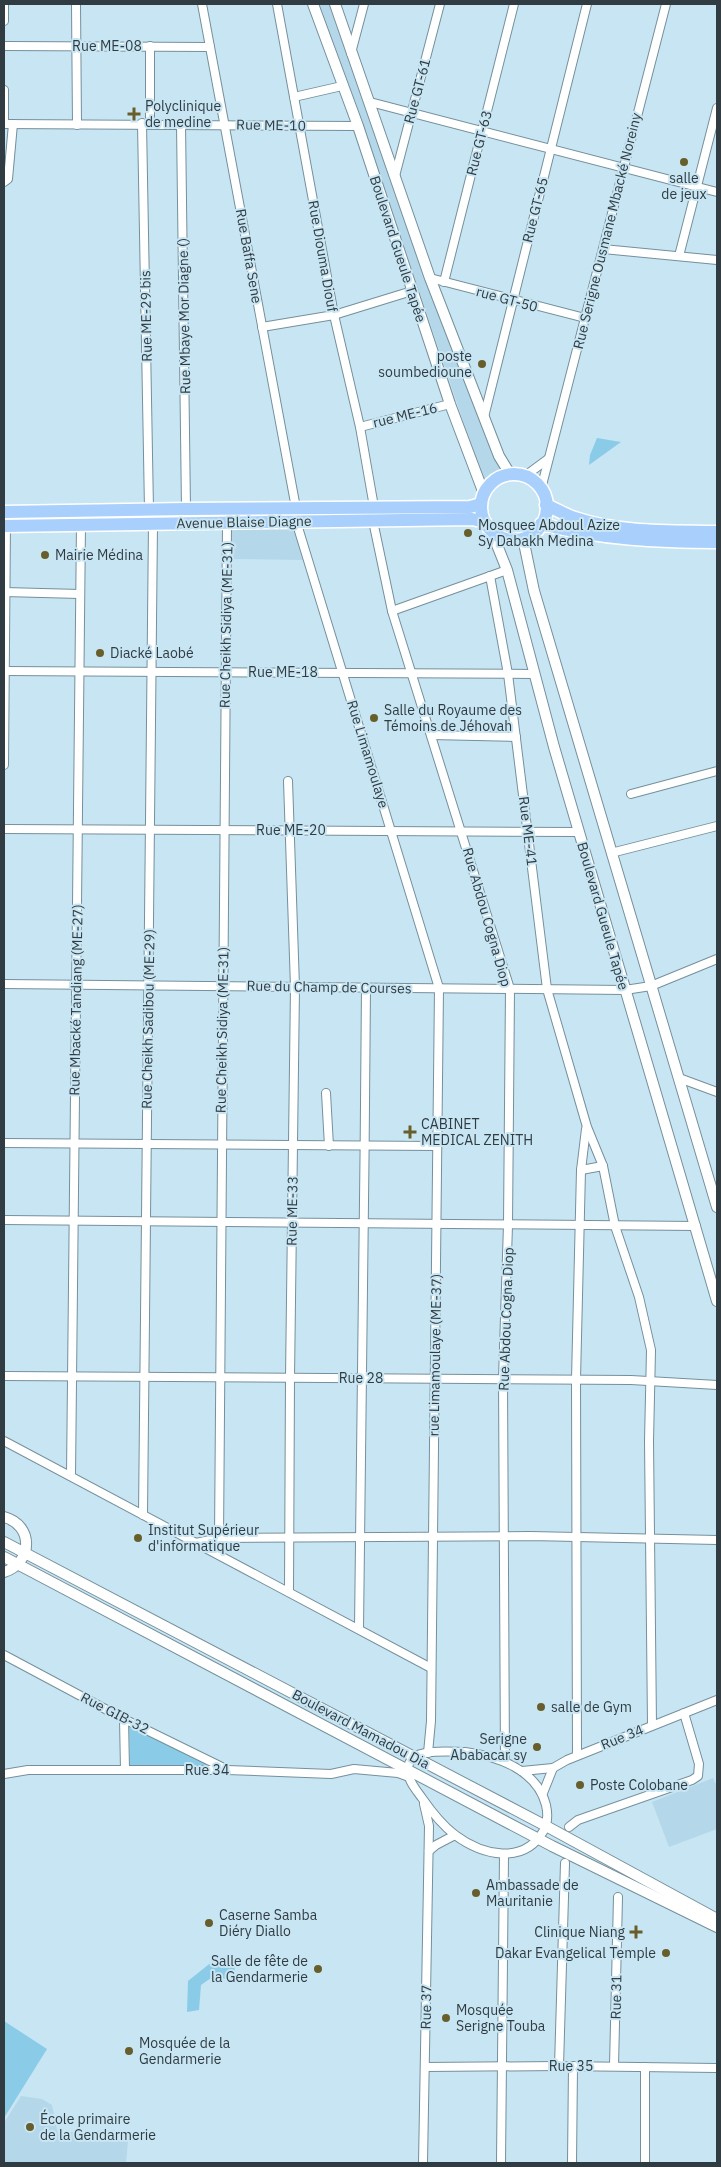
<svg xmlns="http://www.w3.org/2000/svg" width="721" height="2167" font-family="'IBM Plex Sans',sans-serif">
<rect width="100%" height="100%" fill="#c8e5f3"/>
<g fill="#b4d8e9">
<polygon points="318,4 335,4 394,178 502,473 483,480 363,125"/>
<polygon points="229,525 293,525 303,560 230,559"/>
<polygon points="713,1778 715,1783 717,1782 717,1829 669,1847 652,1802"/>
<polygon points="21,2096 42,2099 52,2105 58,2134 79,2131 125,2130 128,2141 126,2163 4,2163 4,2123"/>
</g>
<g fill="#8acbe8">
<polygon points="597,438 621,442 589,465 590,455"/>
<polygon points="129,1726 209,1765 130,1766"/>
<polygon points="213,1961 235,1962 234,1979 211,1978 201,1985 199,2010 187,2012 188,1981"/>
<polygon points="4,2021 47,2049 4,2118"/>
</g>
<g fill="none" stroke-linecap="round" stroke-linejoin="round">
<defs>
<g id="minor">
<polyline points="76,4 77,125"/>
<polyline points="202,4 296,508 296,521 439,988 431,1721 428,1753"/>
<polyline points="277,4 334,315 360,427 374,507 373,521 392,611 510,989 508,1225 503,1379 505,1762"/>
<polyline points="4,21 4,4"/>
<polyline points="4,46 210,47"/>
<polyline points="351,53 364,4"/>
<polyline points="4,90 4,124"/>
<polyline points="294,97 342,86"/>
<polyline points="370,102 717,192"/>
<polyline points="142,123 149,509"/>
<polyline points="150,123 150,46"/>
<polyline points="4,124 358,126"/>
<polyline points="181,124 186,509"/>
<polyline points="395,176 440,4"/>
<polyline points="4,182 8,179 13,124"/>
<polyline points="603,249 717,260"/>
<polyline points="679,256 717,108"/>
<polyline points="430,278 585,318"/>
<polyline points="444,282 514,4"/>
<polyline points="262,327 334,315 412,291"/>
<polyline points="484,417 587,4"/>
<polyline points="360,427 450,404"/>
<polyline points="525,476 548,459"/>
<polyline points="541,489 666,4"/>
<polyline points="490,576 508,674 547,989 587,1127 603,1166 615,1226 639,1297 651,1350 649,1441 652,1725"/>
<polyline points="4,592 80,594"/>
<polyline points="392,611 507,570"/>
<polyline points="4,671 533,674"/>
<polyline points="431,735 516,737"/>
<polyline points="4,765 6,522"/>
<polyline points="288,781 295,987 290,1378 289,1592"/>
<polyline points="631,794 717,771"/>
<polyline points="4,829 579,832"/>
<polyline points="611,853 717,826"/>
<polyline points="4,984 625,990 651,986 717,959"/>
<polyline points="679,1078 717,1092"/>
<polyline points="326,1093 329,1146"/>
<polyline points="4,1143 437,1146"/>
<polyline points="581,1170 603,1166"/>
<polyline points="4,1220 696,1226"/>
<polyline points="4,1376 631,1380 717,1385"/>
<polyline points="4,1441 431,1668"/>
<polyline points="71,1476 81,524"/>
<polyline points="143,1515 153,523"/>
<polyline points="219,1538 227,523"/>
<polyline points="196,1543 219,1538 530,1536 717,1540"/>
<path d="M359,1629c4,-214 5,-428 7,-642"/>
<polyline points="4,1655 124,1719 224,1768"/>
<polyline points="124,1719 125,1770"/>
<path d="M465,1752c33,4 72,18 81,53 2,9 2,17 -2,25 -20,36 -62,25 -89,5 -13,-10 -24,-24 -33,-37 -5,-7 -14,-17 -14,-27 -1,-4 2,-11 5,-13 9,-9 40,-6 52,-6z"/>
<polyline points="577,1755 576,1379 581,1170 586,1129"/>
<polyline points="522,1771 553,1768"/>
<polyline points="4,1774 28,1770 227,1770 331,1774 354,1769 398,1773 409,1777"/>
<polyline points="543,1793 553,1768 567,1760 717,1700"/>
<polyline points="569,1827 578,1820 692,1780 698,1776 699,1764 684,1713"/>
<polyline points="429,1851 436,1845 455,1835"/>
<polyline points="559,2066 565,1863"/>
<polyline points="614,2066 618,1897"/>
<polyline points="425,2067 559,2066 717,2068"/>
<polyline points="423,2163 429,1826 424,1804"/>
<polyline points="501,2163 504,1855"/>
<polyline points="572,2163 573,2066"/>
<polyline points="645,2163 645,2067"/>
</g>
<g id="tertiary">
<polyline points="313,4 358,126 450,404 484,494"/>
<polyline points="335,4 430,278 499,456 510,474"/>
<polyline points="491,530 507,570 554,747 717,1301"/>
<polyline points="523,538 534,591 717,1207"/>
<path d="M4,1517c30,8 29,46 0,55"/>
<polyline points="4,1542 546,1826 717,1919"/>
<polyline points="4,1557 552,1846 717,1927"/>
</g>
<g id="primary">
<circle cx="514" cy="507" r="33"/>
<path d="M546,505c10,4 19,10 29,13 44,15 95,13 142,14"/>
<polyline points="4,512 186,509 470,507 481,504"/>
<path d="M541,524c60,15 115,18 176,18"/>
<polyline points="4,526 472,519 485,522"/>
</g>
</defs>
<use href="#minor" stroke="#75909c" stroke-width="10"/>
<use href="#tertiary" stroke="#75909c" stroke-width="12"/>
<use href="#primary" stroke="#fff" stroke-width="15"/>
<use href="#minor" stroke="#fff" stroke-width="8"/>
<use href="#tertiary" stroke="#fff" stroke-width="10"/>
<use href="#primary" stroke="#a9cffd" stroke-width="12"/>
</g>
<g fill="#685e2b" stroke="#c8e5f3" stroke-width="2">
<path d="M131.5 106.5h5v5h5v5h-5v5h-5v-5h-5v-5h5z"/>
<circle cx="684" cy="162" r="5"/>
<circle cx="482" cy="364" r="5"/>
<circle cx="468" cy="533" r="5"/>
<circle cx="45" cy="555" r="5"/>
<circle cx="100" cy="653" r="5"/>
<circle cx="374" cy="718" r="5"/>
<path d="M407.5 1124.5h5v5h5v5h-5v5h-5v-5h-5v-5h5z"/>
<circle cx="138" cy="1538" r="5"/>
<circle cx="541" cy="1707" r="5"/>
<circle cx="537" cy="1747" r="5"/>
<circle cx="580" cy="1785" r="5"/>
<circle cx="476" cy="1893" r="5"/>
<circle cx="209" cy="1923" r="5"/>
<path d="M633.5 1924.5h5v5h5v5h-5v5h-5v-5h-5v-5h5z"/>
<circle cx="666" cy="1953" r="5"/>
<circle cx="318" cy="1969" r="5"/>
<circle cx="446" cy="2018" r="5"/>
<circle cx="129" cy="2051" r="5"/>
<circle cx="30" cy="2127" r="5"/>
</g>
<g text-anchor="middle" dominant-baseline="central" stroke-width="4" stroke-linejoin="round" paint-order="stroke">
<g font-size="14" fill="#303c41" stroke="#c8e5f3">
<text x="107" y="46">Rue ME-08</text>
<text transform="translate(417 91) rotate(-75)">Rue GT-61</text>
<text transform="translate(271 125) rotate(1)">Rue ME-10</text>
<text transform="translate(479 143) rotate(-76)">Rue GT-63</text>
<text transform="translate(535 210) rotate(-76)">Rue GT-65</text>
<text transform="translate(607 231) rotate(-76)">Rue Serigne Ousmane Mbacké Noreiny</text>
<text transform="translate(398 249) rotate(72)">Boulevard Gueule Tapée</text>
<text transform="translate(249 256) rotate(80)">Rue Baffa Sene</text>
<text transform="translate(323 256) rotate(80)">Rue Diouma Diouf</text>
<text transform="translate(507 299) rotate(15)">rue GT-50</text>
<text transform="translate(146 316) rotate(-91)">Rue ME-29 bis</text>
<text transform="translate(184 316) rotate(-91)">Rue Mbaye Mor Diagne ()</text>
<text transform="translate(405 415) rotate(-14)">rue ME-16</text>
<text transform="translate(244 522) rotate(-1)">Avenue Blaise Diagne</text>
<text transform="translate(226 625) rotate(-89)">Rue Cheikh Sidiya (ME-31)</text>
<text x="283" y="672">Rue ME-18</text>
<text transform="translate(368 754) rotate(73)">Rue Limamoulaye</text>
<text x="291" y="830">Rue ME-20</text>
<text transform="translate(528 831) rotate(83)">Rue ME-41</text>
<text transform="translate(603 916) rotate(74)">Boulevard Gueule Tapée</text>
<text transform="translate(487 917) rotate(74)">Rue Abdou Cogna Diop</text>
<text transform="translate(329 987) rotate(1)">Rue du Champ de Courses</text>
<text transform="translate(76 1000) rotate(-89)">Rue Mbacké Tandiang (ME-27)</text>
<text transform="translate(148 1019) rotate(-89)">Rue Cheikh Sadibou (ME-29)</text>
<text transform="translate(222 1030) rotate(-89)">Rue Cheikh Sidiya (ME-31)</text>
<text transform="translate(292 1211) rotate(-89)">Rue ME-33</text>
<text transform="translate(506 1319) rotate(-88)">Rue Abdou Cogna Diop</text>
<text transform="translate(435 1355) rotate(-89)">rue Limamoulaye (ME-37)</text>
<text x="361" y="1378">Rue 28</text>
<text transform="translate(115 1713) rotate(27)">Rue GIB-32</text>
<text transform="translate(361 1729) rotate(28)">Boulevard Mamadou Dia</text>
<text transform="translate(622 1737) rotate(-22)">Rue 34</text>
<text x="207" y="1770">Rue 34</text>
<text transform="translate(616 1997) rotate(-89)">Rue 31</text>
<text transform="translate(426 2007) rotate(-89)">Rue 37</text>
<text x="571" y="2066">Rue 35</text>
</g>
<g font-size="14" fill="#303c41" stroke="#c8e5f3" text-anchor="start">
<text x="145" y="106">Polyclinique<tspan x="145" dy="16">de medine</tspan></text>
<text x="684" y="178" text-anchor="middle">salle<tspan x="684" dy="16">de jeux</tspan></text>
<text x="472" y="356" text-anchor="end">poste<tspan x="472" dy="16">soumbedioune</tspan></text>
<text x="478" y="525">Mosquee Abdoul Azize<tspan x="478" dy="16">Sy Dabakh Medina</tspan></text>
<text x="55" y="555">Mairie Médina</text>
<text x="110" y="653">Diacké Laobé</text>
<text x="384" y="710">Salle du Royaume des<tspan x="384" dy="16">Témoins de Jéhovah</tspan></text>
<text x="421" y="1124">CABINET<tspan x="421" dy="16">MEDICAL ZENITH</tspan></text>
<text x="148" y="1530">Institut Supérieur<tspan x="148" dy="16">d'informatique</tspan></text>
<text x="551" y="1707">salle de Gym</text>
<text x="527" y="1739" text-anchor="end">Serigne<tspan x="527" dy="16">Ababacar sy</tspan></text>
<text x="590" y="1785">Poste Colobane</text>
<text x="486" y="1885">Ambassade de<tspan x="486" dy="16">Mauritanie</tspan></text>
<text x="219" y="1915">Caserne Samba<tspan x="219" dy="16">Diéry Diallo</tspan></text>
<text x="625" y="1932" text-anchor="end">Clinique Niang</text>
<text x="656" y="1953" text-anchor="end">Dakar Evangelical Temple</text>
<text x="308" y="1961" text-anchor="end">Salle de fête de<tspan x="308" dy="16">la Gendarmerie</tspan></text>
<text x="456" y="2010">Mosquée<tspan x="456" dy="16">Serigne Touba</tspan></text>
<text x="139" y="2043">Mosquée de la<tspan x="139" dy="16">Gendarmerie</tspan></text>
<text x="40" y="2119">École primaire<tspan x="40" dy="16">de la Gendarmerie</tspan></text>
</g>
</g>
<rect width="721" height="2167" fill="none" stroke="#303c41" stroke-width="10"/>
</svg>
